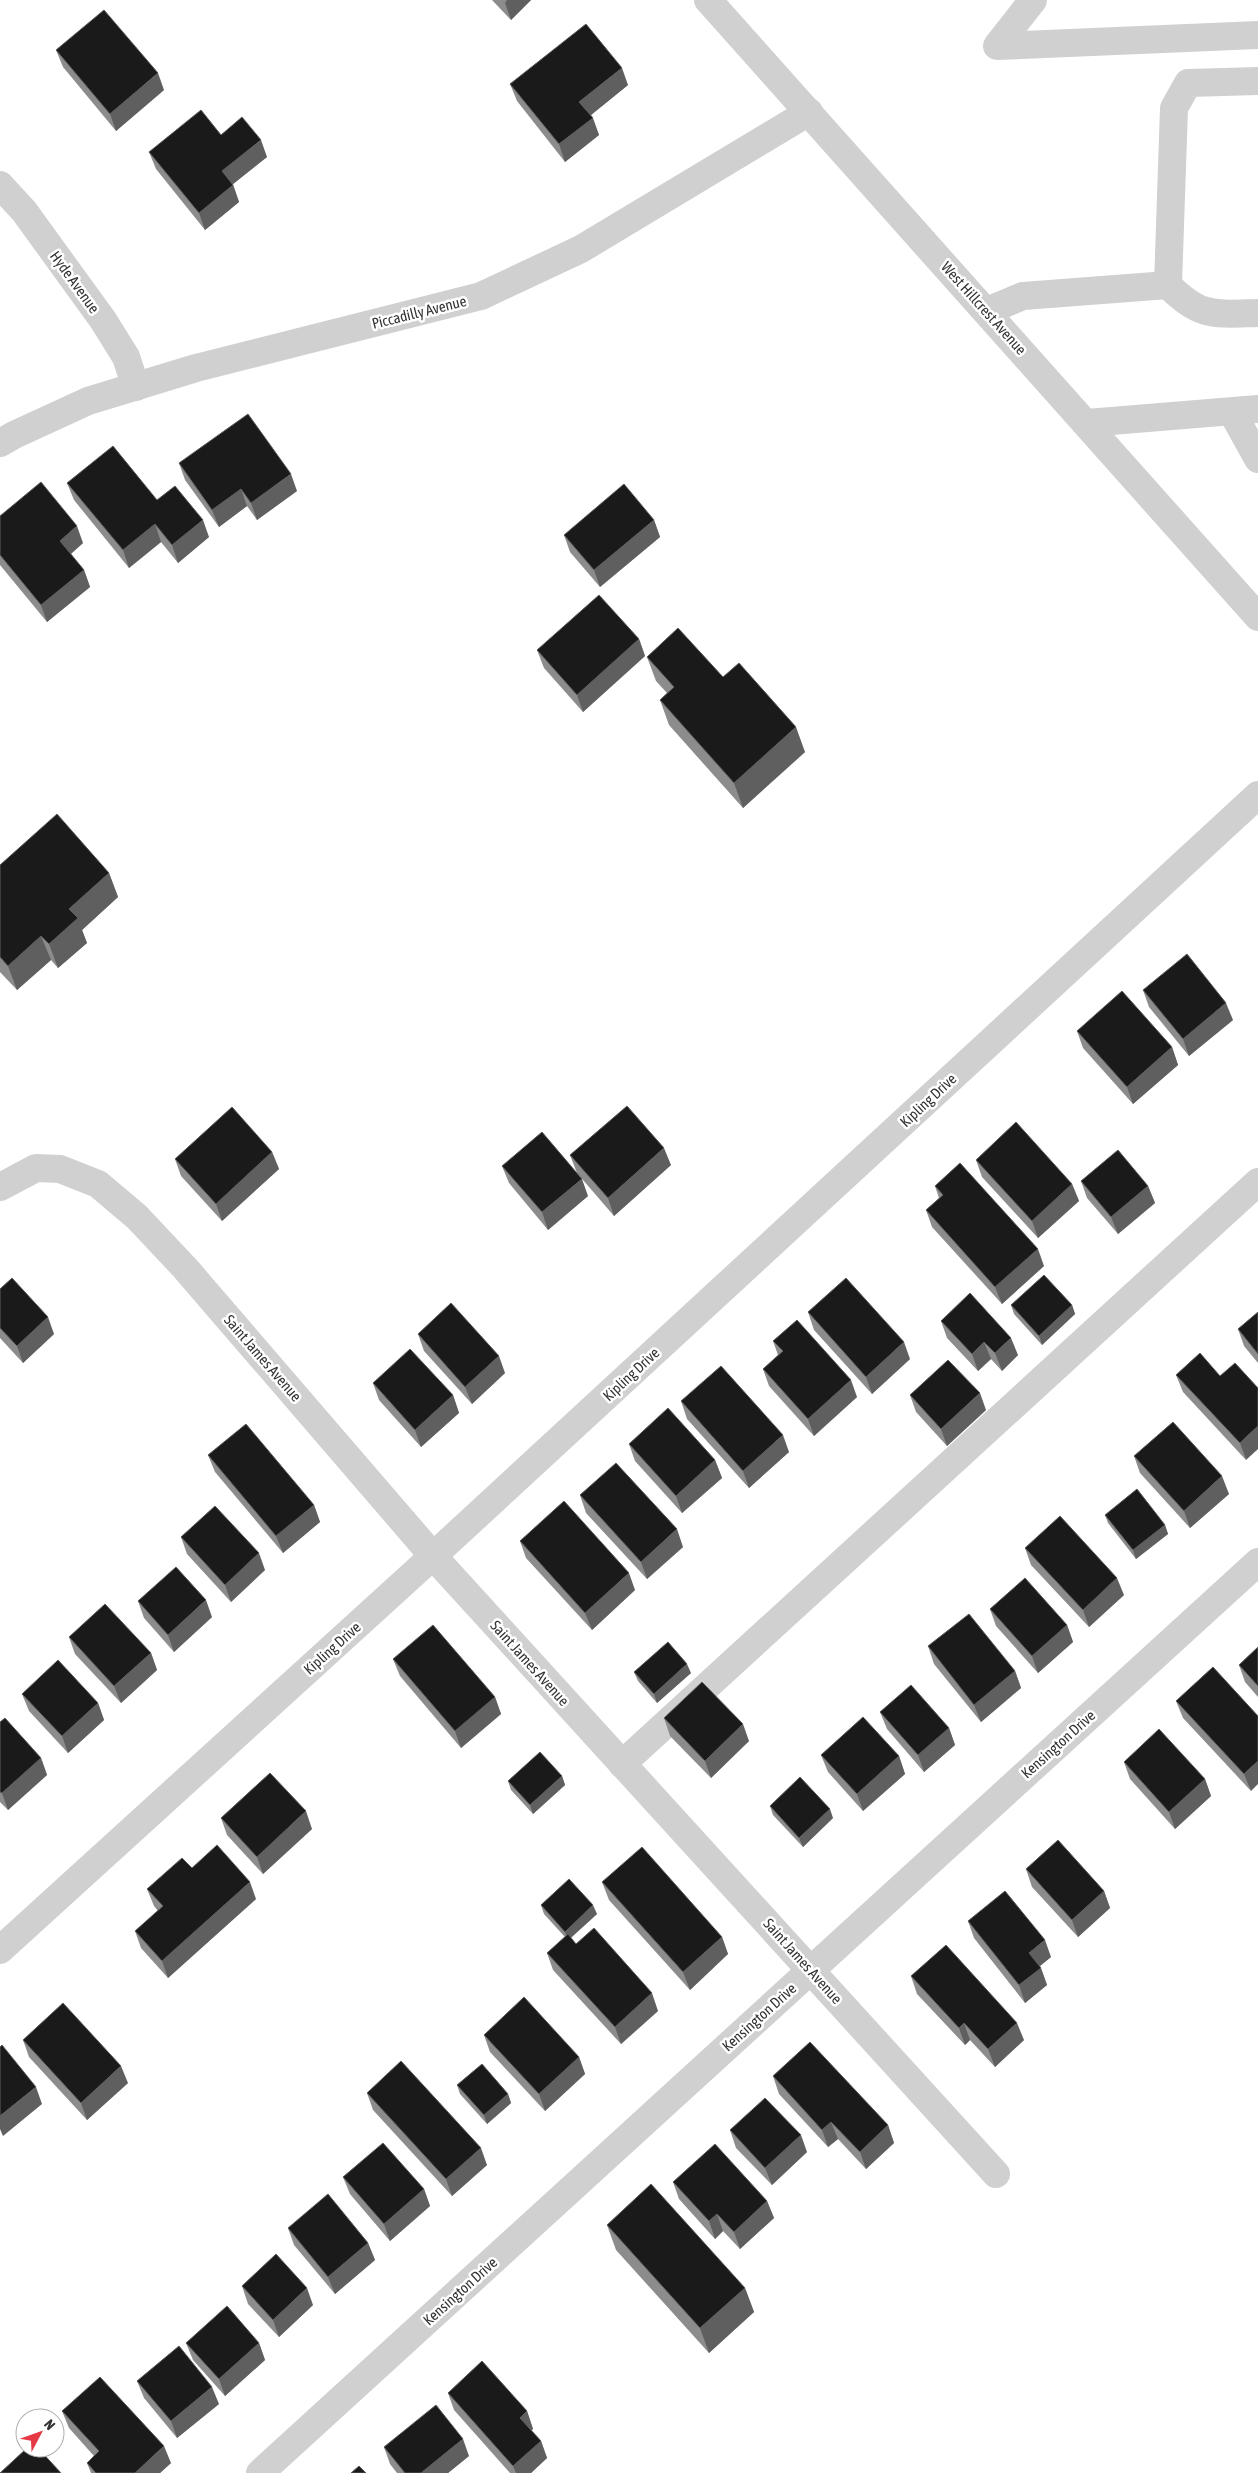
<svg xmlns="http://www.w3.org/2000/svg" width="1258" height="2473" font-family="'Asap Condensed',sans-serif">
<rect width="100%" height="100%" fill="#fff"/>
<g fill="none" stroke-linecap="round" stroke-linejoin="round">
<g stroke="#d0d0d0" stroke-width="28">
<polyline points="708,0 1258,617"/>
<polyline points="1033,0 997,46 1258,35"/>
<path d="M1258,81l-70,2 -14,25 -6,177c32,33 47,29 90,28"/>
<polyline points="0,185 24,211 103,320 126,357 136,387"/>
<polyline points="987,311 1023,296 1168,285"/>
<polyline points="1232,412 1258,459"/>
<polyline points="1087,423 1258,409"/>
<polyline points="0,443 14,435 88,401 196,368 481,296 581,249 809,112"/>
<polyline points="0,1187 36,1168 60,1169 98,1184 137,1217 185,1268 433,1556 996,2174"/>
<polyline points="622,1764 1258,1182"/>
<polyline points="0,1950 433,1556 1258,795"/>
<polyline points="260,2473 1258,1562"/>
</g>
</g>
<g fill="#8c8c8c">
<polygon points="492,0 531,0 511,20"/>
<polygon points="56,50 164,90 116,131 63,67"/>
<polygon points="510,84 628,85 591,115 599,135 565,162 517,101"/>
<polygon points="221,135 267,157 233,184 239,202 205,230 156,169 149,152"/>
<polygon points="179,463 297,491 257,520 247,506 219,527 185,480"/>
<polygon points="67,483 157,500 209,537 178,563 161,542 129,568 74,500"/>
<polygon points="0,516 83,543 71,554 84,570 90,587 47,622 0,565"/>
<polygon points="654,520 660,537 600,587 570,552 564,535"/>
<polygon points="639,639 645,656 583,712 544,668 537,650"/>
<polygon points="647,657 723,677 805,752 743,808 669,725 660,700 667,693 656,681"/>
<polygon points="0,865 109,873 118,897 82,930 87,943 58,968 51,960 17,990 0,972"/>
<polygon points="1143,990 1233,1020 1189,1056 1149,1007"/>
<polygon points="1077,1031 1172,1047 1178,1065 1133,1104 1083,1048"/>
<polygon points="272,1152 279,1169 222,1221 181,1176 175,1159"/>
<polygon points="570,1155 671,1165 614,1216 577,1173"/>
<polygon points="976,1160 1072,1184 1079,1201 1038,1238 982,1177"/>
<polygon points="502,1166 588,1196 548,1230 509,1183"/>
<polygon points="1081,1181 1148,1186 1155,1203 1118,1234 1087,1198"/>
<polygon points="935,1186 1044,1266 1002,1304 932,1227 926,1210 939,1198"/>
<polygon points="0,1289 54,1334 23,1363 0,1338"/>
<polygon points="1011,1305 1072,1305 1075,1314 1042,1345 1014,1314"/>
<polygon points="808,1312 910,1359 872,1394 814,1330"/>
<polygon points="1258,1312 1258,1363 1244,1346 1238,1329"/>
<polygon points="941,1321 1018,1355 1002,1371 991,1359 978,1371 947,1338"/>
<polygon points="418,1334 505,1373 472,1404 424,1351"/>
<polygon points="773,1341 857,1397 814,1436 769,1386 763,1369 778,1355"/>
<polygon points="1176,1375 1220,1376 1246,1460 1183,1392"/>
<polygon points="373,1383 453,1395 459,1413 421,1447 379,1400"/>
<polygon points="910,1395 986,1410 947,1446 916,1412"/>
<polygon points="681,1401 789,1452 749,1488 687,1419"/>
<polygon points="629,1444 715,1460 722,1478 682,1513 635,1461"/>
<polygon points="208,1455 314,1505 320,1522 283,1553 215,1472"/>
<polygon points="1134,1456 1229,1494 1190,1528 1140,1473"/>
<polygon points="580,1495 683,1547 647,1579 586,1513"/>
<polygon points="1105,1515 1165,1525 1168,1534 1136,1559 1108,1523"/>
<polygon points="181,1537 265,1570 231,1602 187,1554"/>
<polygon points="520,1541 635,1590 592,1630 526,1558"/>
<polygon points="1025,1548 1124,1595 1089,1627 1031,1565"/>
<polygon points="138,1601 212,1617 174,1652 144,1618"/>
<polygon points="990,1609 1067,1625 1073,1642 1038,1673 996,1626"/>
<polygon points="69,1637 151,1653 157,1670 121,1703 75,1654"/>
<polygon points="928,1646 1015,1671 1021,1688 981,1722 934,1664"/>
<polygon points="1258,1647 1258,1697 1245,1682 1239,1665"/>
<polygon points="393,1659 495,1697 501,1714 461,1748 400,1676"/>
<polygon points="1213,1667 1251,1791 1183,1718 1176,1701"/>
<polygon points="634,1672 691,1673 657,1703 638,1681"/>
<polygon points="22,1694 98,1703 104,1720 68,1753 29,1711"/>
<polygon points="880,1712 949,1728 955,1745 924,1772 887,1729"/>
<polygon points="664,1718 749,1741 711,1778 670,1736"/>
<polygon points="0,1722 41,1758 47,1775 8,1810 0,1802"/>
<polygon points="821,1755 899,1756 905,1774 863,1811 828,1772"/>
<polygon points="1124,1762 1205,1779 1211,1796 1175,1829 1130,1779"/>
<polygon points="562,1776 565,1785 533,1814 511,1790 508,1781"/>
<polygon points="770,1806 833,1818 803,1847 773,1815"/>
<polygon points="221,1818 312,1829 263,1874 227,1835"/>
<polygon points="192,1868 256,1899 168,1978 141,1948 135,1931 158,1911 154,1906 147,1889"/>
<polygon points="1026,1869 1104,1891 1110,1908 1078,1937 1032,1887"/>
<polygon points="602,1882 722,1937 728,1954 690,1990 609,1900"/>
<polygon points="541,1905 597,1914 571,1938 576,1944 658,2011 621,2044 553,1970 547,1953 565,1937 544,1914"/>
<polygon points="968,1921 1051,1957 1040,1966 1047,1985 1025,2003 974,1938"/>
<polygon points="911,1976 1024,2040 995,2067 970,2040 965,2045 917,1994"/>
<polygon points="484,2035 579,2057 585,2074 545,2111 490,2052"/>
<polygon points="23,2040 128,2083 87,2120 29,2057"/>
<polygon points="773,2076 888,2125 894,2143 866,2169 838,2139 828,2147 779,2094"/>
<polygon points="457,2085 508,2094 511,2103 487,2124 460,2094"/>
<polygon points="367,2093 487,2165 452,2196 373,2110"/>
<polygon points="730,2130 807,2152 772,2185 736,2148"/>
<polygon points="343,2177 424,2189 430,2206 390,2241 350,2194"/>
<polygon points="673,2182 767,2201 774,2218 740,2249 723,2231 715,2239 679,2199"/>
<polygon points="607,2225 745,2288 754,2312 709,2353 616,2250"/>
<polygon points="288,2228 368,2243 375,2260 335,2294 294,2245"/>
<polygon points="242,2286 313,2305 279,2337 248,2304"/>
<polygon points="186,2343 259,2343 265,2360 225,2396 193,2360"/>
<polygon points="137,2381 219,2404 177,2438 144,2398"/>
<polygon points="448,2393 527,2411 533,2429 531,2430 541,2441 547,2458 531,2473 510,2473 454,2410"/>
<polygon points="62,2411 171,2463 160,2473 91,2473 87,2463 94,2456 69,2428"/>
<polygon points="384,2447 469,2456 448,2473 397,2473 390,2464"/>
</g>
<g fill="#5f5f5f">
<polygon points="507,0 531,0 511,20 505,3"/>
<polygon points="622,68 628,85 586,119 579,102"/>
<polygon points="158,73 164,90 116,131 110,114"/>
<polygon points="593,118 599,135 565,162 559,144"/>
<polygon points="261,140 267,157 228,188 222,171"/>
<polygon points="233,185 239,202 205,230 199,213"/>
<polygon points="291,474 297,491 257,520 251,503"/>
<polygon points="241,489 247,506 219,527 212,510"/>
<polygon points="203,520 209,537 178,563 172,545"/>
<polygon points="654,520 660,537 600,587 594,570"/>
<polygon points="155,524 161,542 129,568 123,550"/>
<polygon points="77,526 83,543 66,558 60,541"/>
<polygon points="84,570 90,587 47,622 41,605"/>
<polygon points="639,639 645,656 583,712 577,695"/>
<polygon points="796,727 805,752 743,808 734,783"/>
<polygon points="109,873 118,897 82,930 87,943 58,968 49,944 69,909"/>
<polygon points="41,936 51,960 17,990 8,966"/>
<polygon points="1226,1003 1233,1020 1189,1056 1183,1039"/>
<polygon points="1172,1047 1178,1065 1133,1104 1127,1087"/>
<polygon points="664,1148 671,1165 614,1216 608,1198"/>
<polygon points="272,1152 279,1169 222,1221 216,1204"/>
<polygon points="582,1179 588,1196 548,1230 542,1212"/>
<polygon points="1072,1184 1079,1201 1038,1238 1032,1221"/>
<polygon points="1148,1186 1155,1203 1118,1234 1111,1217"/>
<polygon points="1038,1249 1044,1266 1002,1304 995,1287"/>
<polygon points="1072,1305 1075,1314 1042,1345 1039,1336"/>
<polygon points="48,1317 54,1334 23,1363 17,1346"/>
<polygon points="1011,1338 1018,1355 1002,1371 995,1353"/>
<polygon points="904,1342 910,1359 872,1394 866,1377"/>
<polygon points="984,1342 991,1359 978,1371 972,1354"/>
<polygon points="499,1356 505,1373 472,1404 465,1387"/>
<polygon points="851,1380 857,1397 814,1436 808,1419"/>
<polygon points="980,1393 986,1410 947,1446 941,1429"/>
<polygon points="453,1395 459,1413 421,1447 415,1430"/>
<polygon points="1258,1426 1258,1449 1246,1460 1240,1443"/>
<polygon points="783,1435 789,1452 749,1488 743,1471"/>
<polygon points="715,1460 722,1478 682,1513 676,1496"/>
<polygon points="1222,1476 1229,1494 1190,1528 1184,1511"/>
<polygon points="314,1505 320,1522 283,1553 276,1536"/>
<polygon points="1165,1525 1168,1534 1136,1559 1133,1550"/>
<polygon points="677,1529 683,1547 647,1579 641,1562"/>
<polygon points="259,1553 265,1570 231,1602 225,1585"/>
<polygon points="629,1573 635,1590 592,1630 585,1613"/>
<polygon points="1117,1578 1124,1595 1089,1627 1083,1610"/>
<polygon points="206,1600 212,1617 174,1652 168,1635"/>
<polygon points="1067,1625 1073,1642 1038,1673 1032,1656"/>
<polygon points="151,1653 157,1670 121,1703 114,1686"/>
<polygon points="687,1664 691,1673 657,1703 654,1694"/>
<polygon points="1015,1671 1021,1688 981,1722 974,1705"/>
<polygon points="495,1697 501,1714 461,1748 455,1731"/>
<polygon points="98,1703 104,1720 68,1753 62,1736"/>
<polygon points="743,1724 749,1741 711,1778 705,1761"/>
<polygon points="949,1728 955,1745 924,1772 918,1755"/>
<polygon points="899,1756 905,1774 863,1811 857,1794"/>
<polygon points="41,1758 47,1775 8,1810 2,1793"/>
<polygon points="1258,1761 1258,1784 1251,1791 1244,1774"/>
<polygon points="562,1776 565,1785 533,1814 530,1805"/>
<polygon points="1205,1779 1211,1796 1175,1829 1169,1812"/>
<polygon points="830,1809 833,1818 803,1847 799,1838"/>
<polygon points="306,1811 312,1829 263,1874 257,1857"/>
<polygon points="250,1882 256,1899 168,1978 162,1961"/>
<polygon points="1104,1891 1110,1908 1078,1937 1072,1920"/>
<polygon points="593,1905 597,1914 568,1940 565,1932"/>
<polygon points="722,1937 728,1954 690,1990 683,1972"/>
<polygon points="1045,1940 1051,1957 1035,1970 1029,1953"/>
<polygon points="1041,1968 1047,1985 1025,2003 1019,1985"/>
<polygon points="652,1993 658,2011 621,2044 615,2027"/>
<polygon points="964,2023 970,2040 965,2045 959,2028"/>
<polygon points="1017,2023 1024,2040 995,2067 988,2049"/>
<polygon points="579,2057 585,2074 545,2111 539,2094"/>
<polygon points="121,2066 128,2083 87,2120 81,2103"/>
<polygon points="36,2087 42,2104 3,2136 0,2129 0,2116"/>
<polygon points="508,2094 511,2103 487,2124 484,2115"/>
<polygon points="831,2122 838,2139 828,2147 822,2130"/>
<polygon points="888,2125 894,2143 866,2169 860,2152"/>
<polygon points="801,2135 807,2152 772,2185 765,2168"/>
<polygon points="481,2148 487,2165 452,2196 446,2179"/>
<polygon points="424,2189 430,2206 390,2241 384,2224"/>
<polygon points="767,2201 774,2218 740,2249 734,2232"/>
<polygon points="717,2214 723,2231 715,2239 709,2221"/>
<polygon points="368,2243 375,2260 335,2294 328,2277"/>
<polygon points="307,2288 313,2305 279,2337 273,2320"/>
<polygon points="745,2288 754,2312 709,2353 700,2328"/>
<polygon points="259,2343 265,2360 225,2396 219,2379"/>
<polygon points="212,2387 219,2404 177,2438 171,2421"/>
<polygon points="527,2411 533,2429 526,2435 520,2418"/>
<polygon points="463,2439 469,2456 448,2473 421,2473"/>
<polygon points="541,2441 547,2458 531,2473 516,2473 513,2466"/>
<polygon points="164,2446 171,2463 160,2473 135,2473"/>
</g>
<g fill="#1a1a1a" stroke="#5f5f5f">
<polygon points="104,10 158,73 110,114 56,50"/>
<polygon points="586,24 622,68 579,102 593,118 559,144 510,84"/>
<polygon points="201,110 221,135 242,117 261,140 222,171 233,185 199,213 149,152"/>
<polygon points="248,414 291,474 251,503 241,489 212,510 179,463"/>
<polygon points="113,446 157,500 175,486 203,520 172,545 155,524 123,550 67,483"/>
<polygon points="41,482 77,526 60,541 84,570 41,605 0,555 0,516"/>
<polygon points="624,484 654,520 594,570 564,535"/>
<polygon points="599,595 639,639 577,695 537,650"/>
<polygon points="678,628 723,677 739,663 796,727 734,783 660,700 674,687 647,657"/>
<polygon points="57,814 109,873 69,909 78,918 49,944 41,936 8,966 0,957 0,865"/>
<polygon points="1187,954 1226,1003 1183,1039 1143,990"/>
<polygon points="1122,991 1172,1047 1127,1087 1077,1031"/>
<polygon points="627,1106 664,1148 608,1198 570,1155"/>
<polygon points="232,1107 272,1152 216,1204 175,1159"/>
<polygon points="1016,1122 1072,1184 1032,1221 976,1160"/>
<polygon points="542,1132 582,1179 542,1212 502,1166"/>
<polygon points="1118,1150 1148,1186 1111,1217 1081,1181"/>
<polygon points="960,1163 1038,1249 995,1287 926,1210 943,1195 935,1186"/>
<polygon points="1044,1275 1072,1305 1039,1336 1011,1305"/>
<polygon points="12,1278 48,1317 17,1346 0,1328 0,1289"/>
<polygon points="846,1278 904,1342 866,1377 808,1312"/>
<polygon points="970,1293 1011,1338 995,1353 984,1342 972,1354 941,1321"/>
<polygon points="451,1303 499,1356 465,1387 418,1334"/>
<polygon points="1258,1312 1258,1354 1238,1329"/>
<polygon points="797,1320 851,1380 808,1419 763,1369 783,1351 773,1341"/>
<polygon points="410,1349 453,1395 415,1430 373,1383"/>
<polygon points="1200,1353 1220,1376 1235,1363 1258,1388 1258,1426 1240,1443 1176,1375"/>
<polygon points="948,1360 980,1393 941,1429 910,1395"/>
<polygon points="721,1366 783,1435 743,1471 681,1401"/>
<polygon points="668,1408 715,1460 676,1496 629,1444"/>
<polygon points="1173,1422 1222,1476 1184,1511 1134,1456"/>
<polygon points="246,1424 314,1505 276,1536 208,1455"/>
<polygon points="616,1463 677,1529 641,1562 580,1495"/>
<polygon points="1137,1489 1165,1525 1133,1550 1105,1515"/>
<polygon points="564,1501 629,1573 585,1613 520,1541"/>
<polygon points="215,1506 259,1553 225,1585 181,1537"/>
<polygon points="1060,1516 1117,1578 1083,1610 1025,1548"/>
<polygon points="176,1567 206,1600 168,1635 138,1601"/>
<polygon points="1025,1578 1067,1625 1032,1656 990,1609"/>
<polygon points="105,1604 151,1653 114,1686 69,1637"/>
<polygon points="969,1614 1015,1671 974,1705 928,1646"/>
<polygon points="433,1625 495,1697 455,1731 393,1659"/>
<polygon points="668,1642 687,1664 654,1694 634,1672"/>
<polygon points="1258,1647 1258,1686 1239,1665"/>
<polygon points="58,1660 98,1703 62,1736 22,1694"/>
<polygon points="1213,1667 1258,1716 1258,1761 1244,1774 1176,1701"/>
<polygon points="702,1682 743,1724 705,1761 664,1718"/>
<polygon points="911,1685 949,1728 918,1755 880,1712"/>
<polygon points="863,1717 899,1756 857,1794 821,1755"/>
<polygon points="5,1718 41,1758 2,1793 0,1792 0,1722"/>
<polygon points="1159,1729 1205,1779 1169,1812 1124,1762"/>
<polygon points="540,1752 562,1776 530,1805 508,1781"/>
<polygon points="270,1773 306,1811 257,1857 221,1818"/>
<polygon points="800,1777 830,1809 799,1838 770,1806"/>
<polygon points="1058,1840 1104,1891 1072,1920 1026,1869"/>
<polygon points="217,1845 250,1882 162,1961 135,1931 163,1906 147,1889 182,1858 192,1868"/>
<polygon points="642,1847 722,1937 683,1972 602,1882"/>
<polygon points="569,1879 593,1905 565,1932 541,1905"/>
<polygon points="1005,1891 1045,1940 1029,1953 1041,1968 1019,1985 968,1921"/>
<polygon points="594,1928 652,1993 615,2027 547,1953 568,1934 576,1944"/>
<polygon points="946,1945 1017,2023 988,2049 964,2023 959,2028 911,1976"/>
<polygon points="524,1997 579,2057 539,2094 484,2035"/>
<polygon points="63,2003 121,2066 81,2103 23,2040"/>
<polygon points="810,2042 888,2125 860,2152 831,2122 822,2130 773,2076"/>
<polygon points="2,2045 36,2087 0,2116 0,2047"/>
<polygon points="401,2061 481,2148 446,2179 367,2093"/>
<polygon points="482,2064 508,2094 484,2115 457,2085"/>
<polygon points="765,2098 801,2135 765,2168 730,2130"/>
<polygon points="383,2143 424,2189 384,2224 343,2177"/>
<polygon points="715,2144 767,2201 734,2232 717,2214 709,2221 673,2182"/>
<polygon points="651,2184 745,2288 700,2328 607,2225"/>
<polygon points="328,2194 368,2243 328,2277 288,2228"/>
<polygon points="276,2254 307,2288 273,2320 242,2286"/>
<polygon points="227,2306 259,2343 219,2379 186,2343"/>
<polygon points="179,2346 212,2387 171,2421 137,2381"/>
<polygon points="482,2361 527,2411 520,2418 541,2441 513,2466 448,2393"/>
<polygon points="100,2377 164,2446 135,2473 96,2473 87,2463 99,2451 62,2411"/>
<polygon points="436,2405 463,2439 421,2473 405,2473 384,2447"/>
<polygon points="27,2448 38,2448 61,2473 0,2473"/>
<polygon points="359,2466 366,2473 351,2473"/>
</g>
<g text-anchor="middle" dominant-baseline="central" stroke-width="5" stroke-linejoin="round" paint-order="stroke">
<g font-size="15" fill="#333" stroke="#fff">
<text transform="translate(75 282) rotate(54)">Hyde Avenue</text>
<text transform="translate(984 308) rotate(48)">West Hillcrest Avenue</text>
<text transform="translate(419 312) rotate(-14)">Piccadilly Avenue</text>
<text transform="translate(928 1100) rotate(-43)">Kipling Drive</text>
<text transform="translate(263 1358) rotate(49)">Saint James Avenue</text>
<text transform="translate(631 1374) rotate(-43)">Kipling Drive</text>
<text transform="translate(332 1648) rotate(-42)">Kipling Drive</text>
<text transform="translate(530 1663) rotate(48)">Saint James Avenue</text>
<text transform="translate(1058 1744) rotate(-42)">Kensington Drive</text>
<text transform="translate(803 1961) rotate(48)">Saint James Avenue</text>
<text transform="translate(759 2017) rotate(-42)">Kensington Drive</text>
<text transform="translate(460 2291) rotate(-42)">Kensington Drive</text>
</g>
</g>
<g transform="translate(40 2433) rotate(49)"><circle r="24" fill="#ffffff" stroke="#adadad"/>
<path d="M0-4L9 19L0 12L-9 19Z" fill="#e63946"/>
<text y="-8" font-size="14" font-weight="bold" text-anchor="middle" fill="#333333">N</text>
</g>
</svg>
